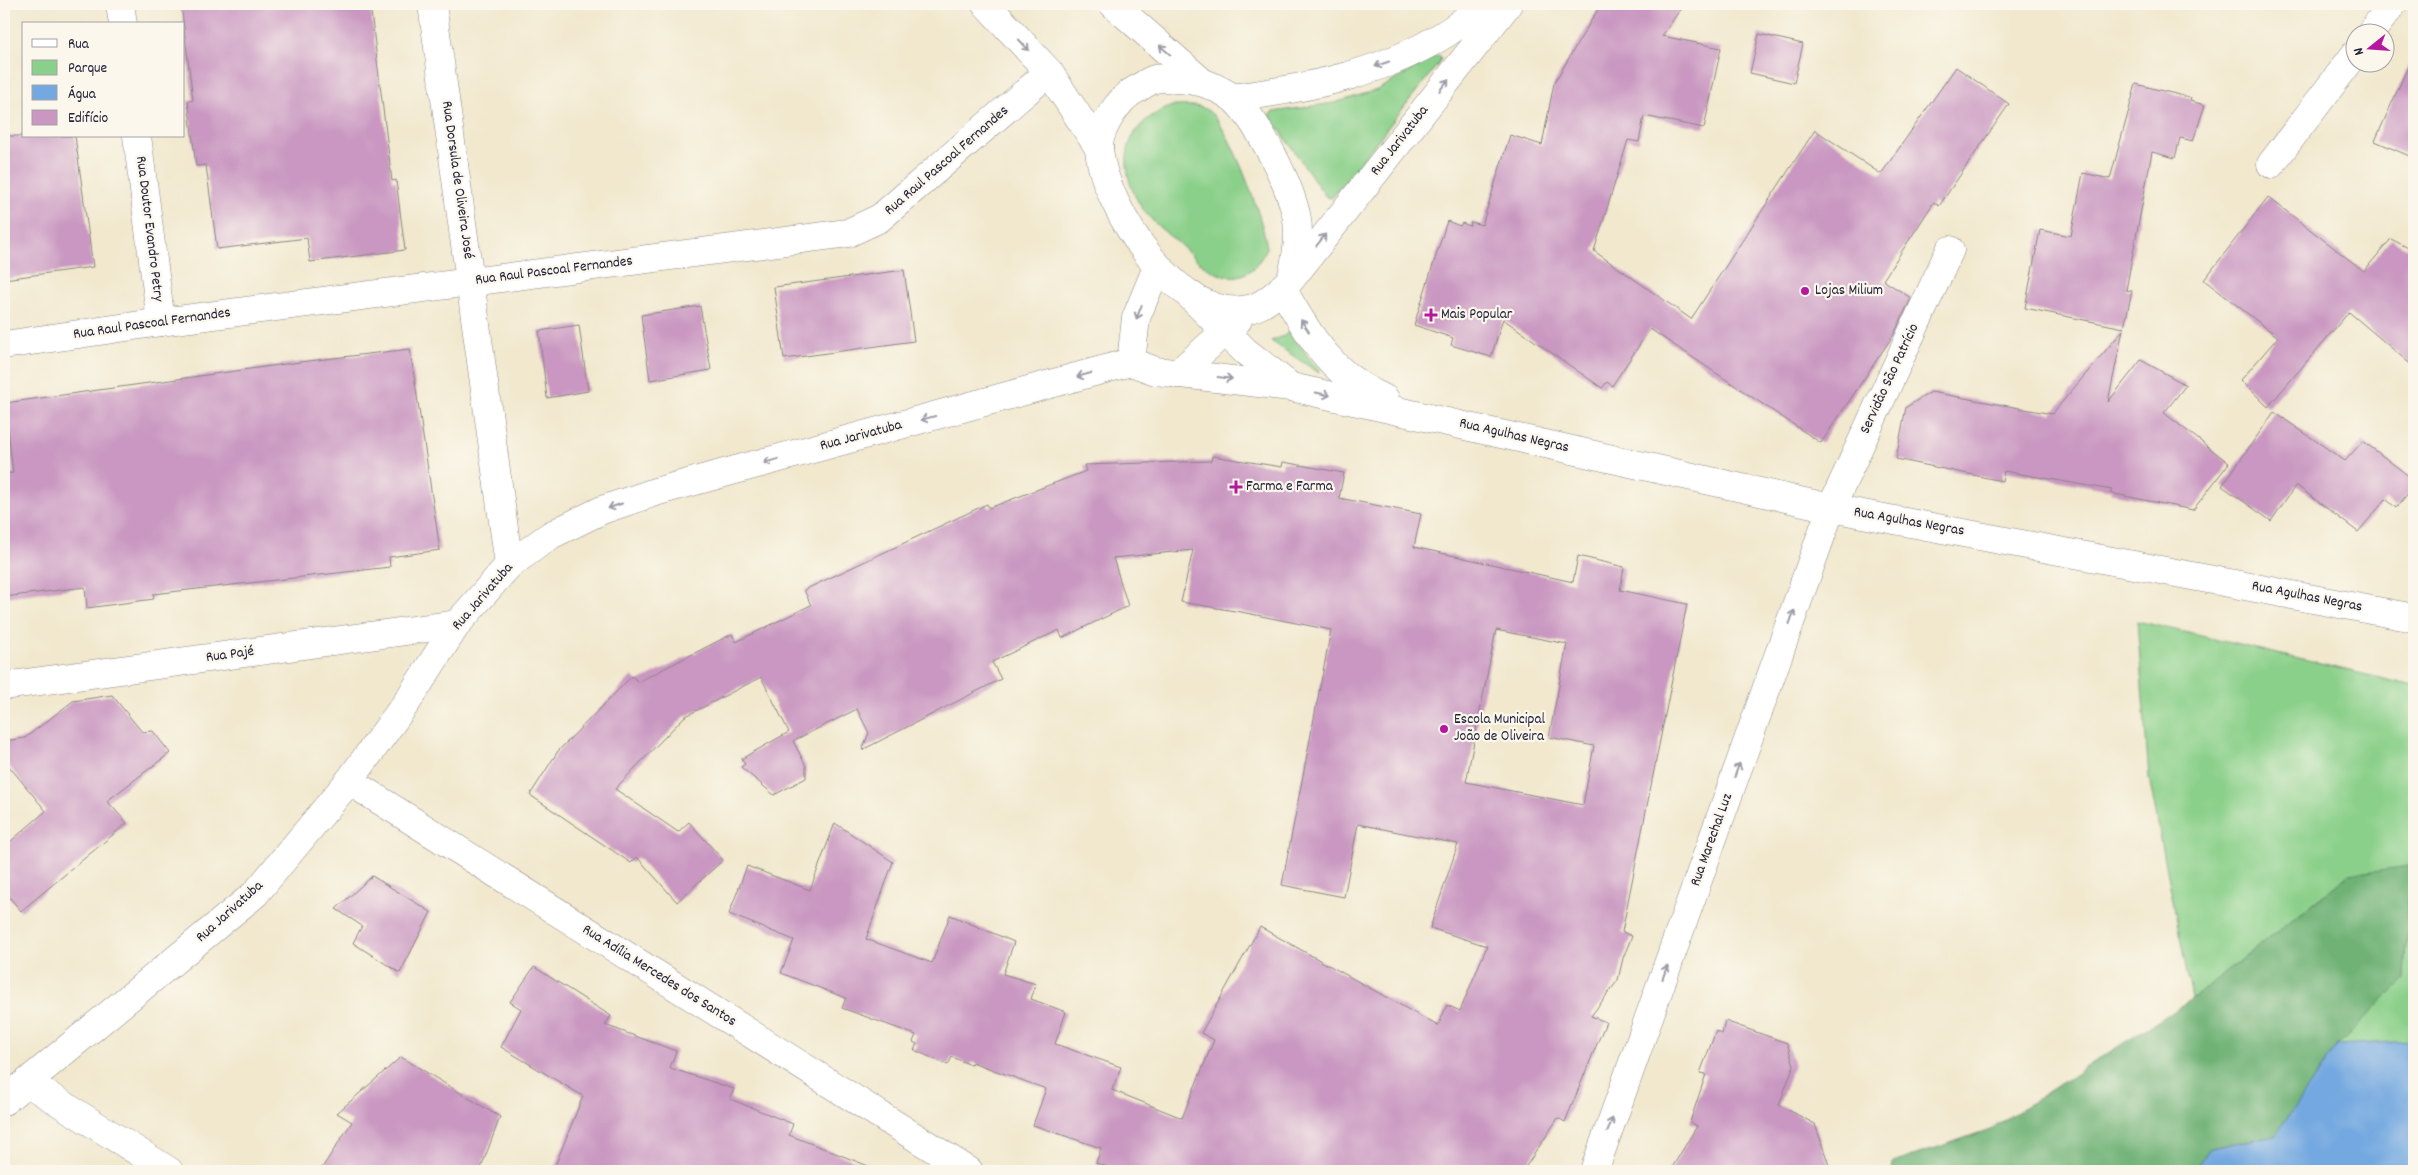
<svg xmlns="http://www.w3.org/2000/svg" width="2418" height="1175" font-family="Dekko,sans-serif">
<rect width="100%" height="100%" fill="#fbf7ec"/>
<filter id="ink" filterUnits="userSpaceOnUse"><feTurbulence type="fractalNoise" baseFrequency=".02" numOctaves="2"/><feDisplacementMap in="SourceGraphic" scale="10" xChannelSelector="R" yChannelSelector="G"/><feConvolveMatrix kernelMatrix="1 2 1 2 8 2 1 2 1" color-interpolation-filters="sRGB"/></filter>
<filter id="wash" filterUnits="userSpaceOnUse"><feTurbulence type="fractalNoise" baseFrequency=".0096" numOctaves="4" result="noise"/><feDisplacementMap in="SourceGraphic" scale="20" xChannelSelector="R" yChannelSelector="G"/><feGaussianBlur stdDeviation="1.12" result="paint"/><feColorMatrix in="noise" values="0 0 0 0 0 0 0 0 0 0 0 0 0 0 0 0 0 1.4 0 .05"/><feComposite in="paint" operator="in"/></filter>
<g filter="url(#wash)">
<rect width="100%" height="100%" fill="#f1e8ce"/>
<g fill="#8bd08a" stroke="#567962">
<polygon points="1438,55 1441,58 1439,63 1332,198 1326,197 1270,116 1273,112 1334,103 1377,90"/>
<path d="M1172,106c11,0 25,-2 35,4 22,12 57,112 60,138 -6,11 -13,23 -25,27 -26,8 -48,-18 -65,-33 -9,-8 -19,-15 -26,-23 -24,-25 -36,-70 -8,-96 8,-8 19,-13 29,-17z"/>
<polygon points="1289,331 1319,371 1319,373 1271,341 1284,336"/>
<polygon points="2137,621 2414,686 2414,1171 2195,1171 2338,1045 2404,979 2350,874 2192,999 2149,778"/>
</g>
<polygon fill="#70b276" stroke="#496a58" points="2410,866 2404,979 2338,1045 2275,1135 2211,1148 2195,1171 1892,1171 1893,1163 1990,1129 2192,999 2350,874"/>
<polygon fill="#73a8e0" stroke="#4a658e" points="2414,1041 2414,1171 2195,1171 2211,1148 2275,1135 2338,1045"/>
<g id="blocks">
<g fill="#c997c1" fill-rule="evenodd">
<polygon points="181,4 370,4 392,181 396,180 405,250 310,262 307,238 217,249 206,165 196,166 188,101 193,100"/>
<polygon points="1601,4 1684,4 1662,36 1721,48 1704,128 1644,116 1639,142 1628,140 1594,251 1691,319 1815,130 1881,174 1956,67 2009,104 1939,206 1934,202 1883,280 1911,298 1894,334 1821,443 1650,329 1612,386 1607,382 1602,388 1503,319 1491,357 1451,345 1453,338 1414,325 1447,221 1460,226 1462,223 1470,226 1471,222 1482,225 1510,135 1542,145 1554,83"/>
<polygon points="1759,34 1803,44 1794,83 1750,73"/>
<polygon points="2414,53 2414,158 2375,141"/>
<polygon points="2136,84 2191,98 2190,101 2205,105 2193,141 2180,138 2175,158 2152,152 2126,290 2132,291 2124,328 2025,308 2040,230 2071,236 2083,173 2110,179"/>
<polygon points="4,136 75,136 93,267 4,279"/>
<polygon points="2268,197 2364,271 2391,239 2414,251 2414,367 2349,312 2268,407 2241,380 2278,337 2204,280"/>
<polygon points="904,270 914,341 784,359 774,287"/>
<polygon points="700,306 711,370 650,380 641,315"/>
<polygon points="579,325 588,391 547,398 539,331"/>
<polygon points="2123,330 2108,402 2141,360 2186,385 2164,413 2229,463 2193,510 2110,493 2112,490 2004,471 2002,481 1896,459 1906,407 1931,392 2052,414"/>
<polygon points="410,349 440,550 389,557 390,567 153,594 154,599 87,608 85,587 4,597 4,474 13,473 5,403 300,362"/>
<polygon points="2274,412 2345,461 2363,441 2414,480 2414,486 2396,508 2386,499 2358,532 2296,485 2271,521 2222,486"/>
<path d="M1212,456l70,11 1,-5 61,11 -5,25 82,16 -7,33 159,35 5,-26 46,11 -4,23 67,14 -65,328 10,4 -9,22 -5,22 -27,36 15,6 -41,100 -7,-4 -35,53h-404l-23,-8 5,-15 -68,-23 13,-36 -74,-27 -1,3 -19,-8 -4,8 -34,-15 3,-6 -4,-2 3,-7 -74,-27 4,-10 -65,-25 13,-33 -65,-26 18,-48 63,24 25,-67 58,39 -27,77 66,24 18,-48 64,27 -11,32 33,10 -5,15 35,13 -11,32 66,23 -9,23 70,28 32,-78 -13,-7 59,-106 178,99 9,-21 13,6 27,-65 -57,-18 28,-84 -100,-20 -14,73 -62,-12 49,-255 -90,-18 -60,-10 12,-52 -80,8 15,48 -66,32 -3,-8 -67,32 9,17 -139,71 7,-17 -12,-24 -64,32 13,25v12l-32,17 -33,-28 4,-3 -4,-5 48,-27 -28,-55 -77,40 -69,72 63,43 11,-10 34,38 -46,42 -40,-45 -6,6 -101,-68 28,-44 74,-75 6,6 94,-48 4,8 75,-37 -7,-15 183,-86 2,4 97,-37 -2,-6 127,-4zM1496,630l71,14 -18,93 45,9 -11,59 -117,-23z"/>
<polygon points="112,695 142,732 153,731 170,753 107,801 127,823 21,911 4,891 4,847 46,811 4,760 4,741 25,738 73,701"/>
<polygon points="372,876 431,912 400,973 353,943 362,926 336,909"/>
<polygon points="534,967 611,1016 605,1025 676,1051 670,1068 734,1089 730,1099 793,1124 789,1135 876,1169 875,1171 553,1171 583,1096 501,1047 521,1009 510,1002"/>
<polygon points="1725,1021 1787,1043 1794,1065 1779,1105 1815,1124 1831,1171 1670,1171 1697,1126 1690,1122 1706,1074 1700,1073 1716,1031 1722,1034"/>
<polygon points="401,1057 500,1117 480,1171 320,1171 352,1122 337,1113"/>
</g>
</g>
</g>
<g filter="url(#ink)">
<use href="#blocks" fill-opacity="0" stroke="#8a8584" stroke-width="1"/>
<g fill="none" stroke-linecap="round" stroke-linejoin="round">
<defs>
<g id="street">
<polyline points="120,4 123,24"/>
<polyline points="432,4 509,565"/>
<polyline points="2371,32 2393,4"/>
<polyline points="137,136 161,322"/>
<polyline points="2271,164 2356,53"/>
<polyline points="4,345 161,322 848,233 880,218 1049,72"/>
<polyline points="1831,508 1950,250"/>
<polyline points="4,686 457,624"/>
<polyline points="349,781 969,1171"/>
<polyline points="28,1083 169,1171"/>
</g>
<g id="secondary">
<polyline points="986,4 1049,72 1099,148"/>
<polyline points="1113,4 1202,82"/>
<path d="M1233,98c77,-10 159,-26 224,-72 9,-6 17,-15 26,-22"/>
<path d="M1291,279c5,-19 9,-41 6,-60 -6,-33 -39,-98 -63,-120 -7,-6 -25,-15 -34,-17 -9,-2 -37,-5 -45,-3 -7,2 -14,8 -20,11 -16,8 -37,40 -36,59 5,59 81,176 150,160 17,-4 31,-18 42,-30l217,-275"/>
<path d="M1282,288c19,34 42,74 76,96 8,6 18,10 27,15"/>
<polyline points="1184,290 1245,351 1291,387 1831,508 2414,618"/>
<polyline points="1131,362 1136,318 1157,267"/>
<polyline points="1177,374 1238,320"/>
<polyline points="4,1101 255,894 349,781 407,702 457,624 509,565 551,535 602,510 655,492 1131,362 1156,371 1291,387"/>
<polyline points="1594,1171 1831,508"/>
</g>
</defs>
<use href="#street" stroke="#8a8584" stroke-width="29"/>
<use href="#secondary" stroke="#8a8584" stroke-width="29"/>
<use href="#street" stroke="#fff" stroke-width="28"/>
<use href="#secondary" stroke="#fff" stroke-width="28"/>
</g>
<defs><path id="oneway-shaft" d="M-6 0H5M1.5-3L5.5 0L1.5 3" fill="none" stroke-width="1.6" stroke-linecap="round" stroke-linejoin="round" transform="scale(1.25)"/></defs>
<g stroke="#9c9ca7">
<use href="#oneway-shaft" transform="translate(1024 45) rotate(47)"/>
<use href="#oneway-shaft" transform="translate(1165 50) rotate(-139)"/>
<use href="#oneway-shaft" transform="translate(1382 64) rotate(161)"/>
<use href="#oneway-shaft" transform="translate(1444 85) rotate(-52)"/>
<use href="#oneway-shaft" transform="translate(1321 240) rotate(-52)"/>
<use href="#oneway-shaft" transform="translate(1139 312) rotate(111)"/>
<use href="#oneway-shaft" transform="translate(1305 326) rotate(-124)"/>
<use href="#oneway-shaft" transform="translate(1084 375) rotate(165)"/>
<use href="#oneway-shaft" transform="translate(1225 378) rotate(7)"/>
<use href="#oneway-shaft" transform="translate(1323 394) rotate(12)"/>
<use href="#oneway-shaft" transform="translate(928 418) rotate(165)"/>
<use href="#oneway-shaft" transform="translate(771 461) rotate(165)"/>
<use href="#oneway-shaft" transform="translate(615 506) rotate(161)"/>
<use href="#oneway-shaft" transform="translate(1792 617) rotate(-70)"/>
<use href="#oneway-shaft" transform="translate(1737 770) rotate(-70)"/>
<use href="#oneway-shaft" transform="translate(1665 972) rotate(-70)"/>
<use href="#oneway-shaft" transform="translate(1610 1125) rotate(-70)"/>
</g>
</g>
<g fill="#b5179e" stroke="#fbf7ec" stroke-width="2">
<circle cx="1805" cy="291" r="5"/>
<path d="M1428.5 307.5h5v5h5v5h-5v5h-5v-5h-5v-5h5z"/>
<path d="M1233.5 479.5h5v5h5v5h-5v5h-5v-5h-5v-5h5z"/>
<circle cx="1444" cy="729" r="5"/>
</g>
<g text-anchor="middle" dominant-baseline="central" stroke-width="4.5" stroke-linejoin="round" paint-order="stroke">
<g font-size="15" fill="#22223b" stroke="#fbf7ec">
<text transform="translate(1400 141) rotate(-52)">Rua Jarivatuba</text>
<text transform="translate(947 161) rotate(-41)">Rua Raul Pascoal Fernandes</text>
<text transform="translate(457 180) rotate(82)">Rua Dorsula de Oliveira José</text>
<text transform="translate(149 229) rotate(83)">Rua Doutor Evandro Petry</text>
<text transform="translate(554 271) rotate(-7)">Rua Raul Pascoal Fernandes</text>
<text transform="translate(152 324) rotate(-8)">Rua Raul Pascoal Fernandes</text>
<text transform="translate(1890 379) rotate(-65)">Servidão São Patrício</text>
<text transform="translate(861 436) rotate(-15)">Rua Jarivatuba</text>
<text transform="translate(1514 436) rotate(13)">Rua Agulhas Negras</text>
<text transform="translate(1909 522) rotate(10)">Rua Agulhas Negras</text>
<text transform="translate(483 597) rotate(-49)">Rua Jarivatuba</text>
<text transform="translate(2307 597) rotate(11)">Rua Agulhas Negras</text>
<text transform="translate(230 655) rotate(-8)">Rua Pajé</text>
<text transform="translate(1712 840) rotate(-70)">Rua Marechal Luz</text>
<text transform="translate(230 912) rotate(-42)">Rua Jarivatuba</text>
<text transform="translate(659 976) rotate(32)">Rua Adília Mercedes dos Santos</text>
</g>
<g font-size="15" fill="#22223b" stroke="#fbf7ec" text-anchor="start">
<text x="1815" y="291">Lojas Milium</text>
<text x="1441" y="315">Mais Popular</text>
<text x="1246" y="487">Farma e Farma</text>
<text x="1454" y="720">Escola Municipal<tspan x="1454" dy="17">João de Oliveira</tspan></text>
</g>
</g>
<rect width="2418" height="1175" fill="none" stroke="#fbf7ec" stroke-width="20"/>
<rect x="22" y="22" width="162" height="115" fill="#fbf7ec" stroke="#a4a2a5"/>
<rect x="32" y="39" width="25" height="8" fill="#ffffff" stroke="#a4a2a5"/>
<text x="68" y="48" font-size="15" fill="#22223b">Rua</text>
<rect x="32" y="60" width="25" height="15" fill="#8bd08a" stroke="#a4a2a5"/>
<text x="68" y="72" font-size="15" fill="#22223b">Parque</text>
<rect x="32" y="85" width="25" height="15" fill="#73a8e0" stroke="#a4a2a5"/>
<text x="68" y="98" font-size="15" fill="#22223b">Água</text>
<rect x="32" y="110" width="25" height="15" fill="#c997c1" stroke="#a4a2a5"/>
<text x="68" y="122" font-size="15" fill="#22223b">Edifício</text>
<g transform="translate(2370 48) rotate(253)"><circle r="24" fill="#fbf7ec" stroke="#a4a2a5"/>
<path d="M0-4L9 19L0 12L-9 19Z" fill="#b5179e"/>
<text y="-8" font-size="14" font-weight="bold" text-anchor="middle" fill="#22223b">N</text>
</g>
</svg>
